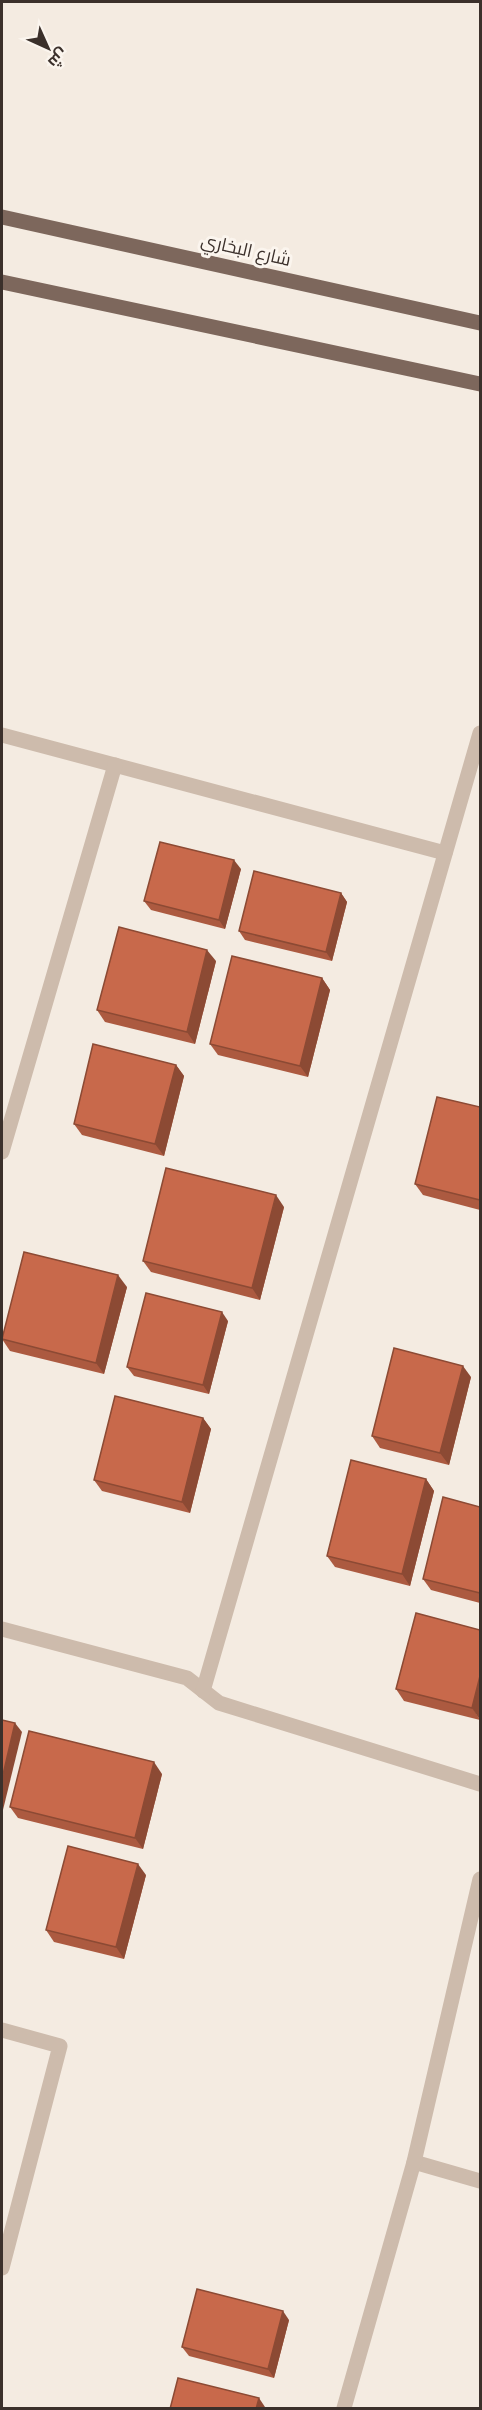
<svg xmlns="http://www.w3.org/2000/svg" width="482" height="2410" font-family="'Nunito Sans',Cairo,sans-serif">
<rect width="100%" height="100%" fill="#f4ebe1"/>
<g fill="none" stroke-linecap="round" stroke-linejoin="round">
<g stroke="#cdbbac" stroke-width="15">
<polyline points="2,735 445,853"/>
<polyline points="2,1152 115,765"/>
<polyline points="2,1629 187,1678 219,1703 480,1784"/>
<polyline points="203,1691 480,733"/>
<polyline points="2,2030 60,2046 2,2268"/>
<polyline points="414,2162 480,2181"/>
<polyline points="344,2408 414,2162 480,1879"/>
</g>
<g stroke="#7d675c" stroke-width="15">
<polyline points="2,217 480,323"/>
<polyline points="2,282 480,384"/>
</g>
</g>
<g fill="#ac5a40">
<polygon points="241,869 225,929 151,910 144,901"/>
<polygon points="341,893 347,902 332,961 245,940 239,931"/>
<polygon points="216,961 195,1044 105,1022 97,1010"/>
<polygon points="322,978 330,990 308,1077 218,1055 210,1044"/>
<polygon points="176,1065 184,1076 164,1156 82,1135 74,1124"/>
<polygon points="480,1107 480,1210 423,1195 415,1184"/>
<polygon points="284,1207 260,1300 151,1272 143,1261"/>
<polygon points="127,1287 104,1374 10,1351 2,1339"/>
<polygon points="228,1321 209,1394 134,1376 127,1367"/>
<polygon points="471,1377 449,1465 380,1448 372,1436"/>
<polygon points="203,1418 211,1429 190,1513 102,1491 94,1480"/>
<polygon points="426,1479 434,1491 410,1586 335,1567 327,1556"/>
<polygon points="480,1507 480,1603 431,1590 423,1579"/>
<polygon points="416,1613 480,1720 404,1701 396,1689"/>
<polygon points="162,1774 143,1849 18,1818 10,1807"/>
<polygon points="146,1875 124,1959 54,1942 46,1930"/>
<polygon points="289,2320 274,2378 189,2356 182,2347"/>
</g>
<g fill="#8c4a34">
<polygon points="234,860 241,869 225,929 219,920"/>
<polygon points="341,893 347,902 332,961 326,952"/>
<polygon points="207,950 216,961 195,1044 187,1032"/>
<polygon points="322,978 330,990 308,1077 300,1066"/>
<polygon points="176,1065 184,1076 164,1156 155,1144"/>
<polygon points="276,1195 284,1207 260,1300 252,1288"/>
<polygon points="118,1275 127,1287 104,1374 96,1363"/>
<polygon points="222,1312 228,1321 209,1394 203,1385"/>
<polygon points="463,1366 471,1377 449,1465 440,1453"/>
<polygon points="203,1418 211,1429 190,1513 182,1502"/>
<polygon points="426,1479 434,1491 410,1586 402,1574"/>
<polygon points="480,1676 480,1720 472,1708"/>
<polygon points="15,1723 22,1732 2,1814 2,1779"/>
<polygon points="154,1762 162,1774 143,1849 135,1838"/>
<polygon points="138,1864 146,1875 124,1959 116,1947"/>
<polygon points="283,2311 289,2320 274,2378 268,2369"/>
<polygon points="259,2398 265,2407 264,2409 256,2409"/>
</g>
<g fill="#c8694b" stroke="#8c4a34" stroke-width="1.5">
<polygon points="160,842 234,860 219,920 144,901"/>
<polygon points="254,871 341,893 326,952 239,931"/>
<polygon points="119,927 207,950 187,1032 97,1010"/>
<polygon points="232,956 322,978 300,1066 210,1044"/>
<polygon points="93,1044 176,1065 155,1144 74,1124"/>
<polygon points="437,1097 480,1107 480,1200 415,1184"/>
<polygon points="166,1168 276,1195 252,1288 143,1261"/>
<polygon points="24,1252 118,1275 96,1363 2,1339"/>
<polygon points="146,1293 222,1312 203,1385 127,1367"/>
<polygon points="394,1348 463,1366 440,1453 372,1436"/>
<polygon points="115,1396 203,1418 182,1502 94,1480"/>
<polygon points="351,1460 426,1479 402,1574 327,1556"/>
<polygon points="443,1497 480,1507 480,1593 423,1579"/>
<polygon points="416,1613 480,1630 480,1676 472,1708 396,1689"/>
<polygon points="2,1720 15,1723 2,1779"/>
<polygon points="29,1731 154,1762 135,1838 10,1807"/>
<polygon points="68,1846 138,1864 116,1947 46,1930"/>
<polygon points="197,2289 283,2311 268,2369 182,2347"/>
<polygon points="178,2378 259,2398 256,2409 170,2409"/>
</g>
<g text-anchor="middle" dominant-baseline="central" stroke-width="6" stroke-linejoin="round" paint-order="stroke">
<g font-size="18" fill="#3b302b" stroke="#fbf5ee">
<text transform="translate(246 250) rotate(13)">شارع البخاري</text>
</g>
</g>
<rect width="482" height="2410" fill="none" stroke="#3b302b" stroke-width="6"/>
<g transform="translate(48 48) rotate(135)" stroke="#fbf5ee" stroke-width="4.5" paint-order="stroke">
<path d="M0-4.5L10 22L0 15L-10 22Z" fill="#3b302b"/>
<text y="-9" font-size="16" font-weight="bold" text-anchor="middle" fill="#3b302b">ش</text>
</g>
</svg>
